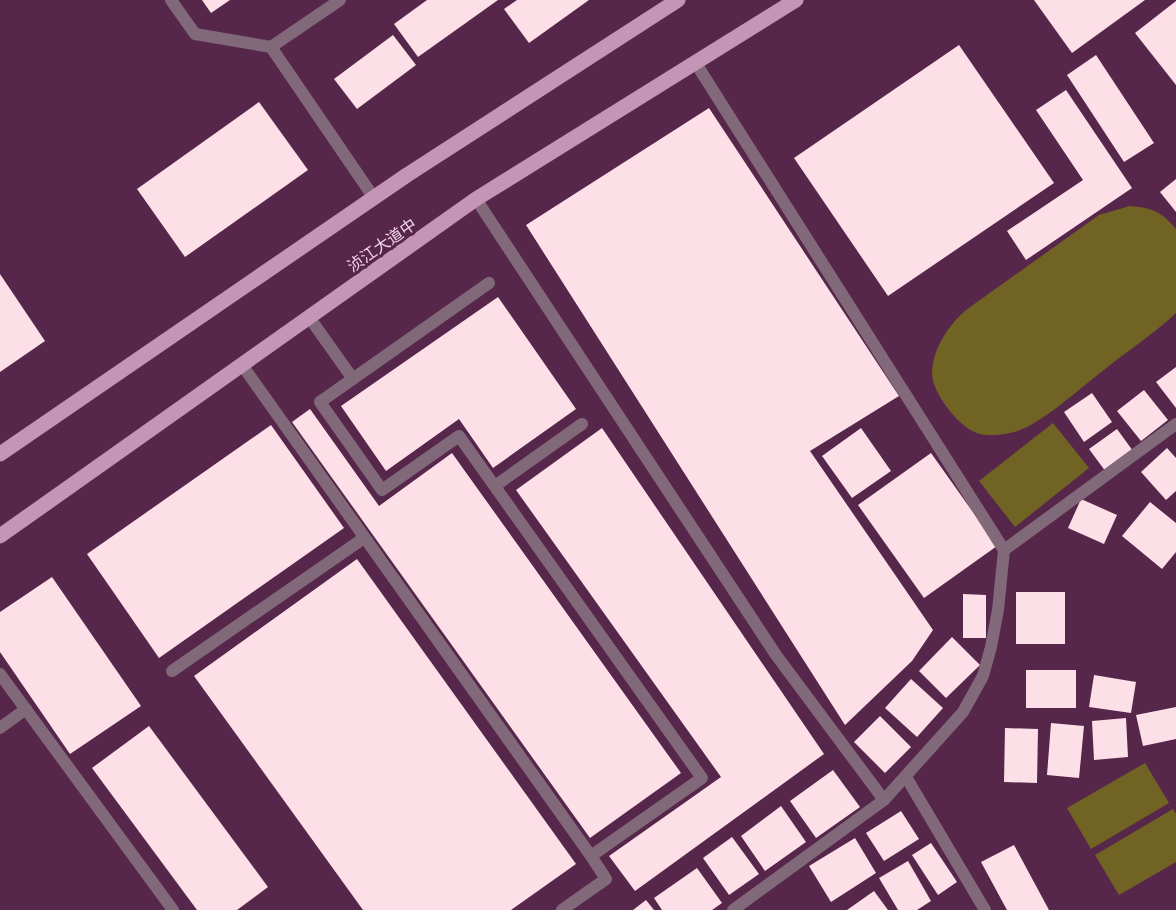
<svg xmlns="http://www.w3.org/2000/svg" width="1176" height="910" font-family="Literata,'Noto Sans SC',serif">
<rect width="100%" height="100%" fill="#56274b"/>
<g fill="#716324">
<path d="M1130,206c22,2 31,5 46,23v84c-22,21 -49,38 -72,57 -24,18 -63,55 -90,62 -11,3 -27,5 -37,1 -18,-6 -45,-40 -45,-60 1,-25 16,-47 34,-63l133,-95z"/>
<polygon points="1053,423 1089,468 1015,527 979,481"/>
<polygon points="1145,763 1169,803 1091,849 1067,808"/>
<polygon points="1173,809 1176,814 1176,862 1119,895 1095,855"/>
</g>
<g fill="#fddfe8">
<polygon points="202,0 230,0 211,13"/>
<polygon points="427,0 498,0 418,57 394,24"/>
<polygon points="517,0 589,0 529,43 504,9"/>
<polygon points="1034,0 1145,0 1072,53"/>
<polygon points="1176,1 1176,85 1135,33"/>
<polygon points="393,35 416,65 357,109 334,79"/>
<polygon points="959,45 1054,183 888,296 794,158"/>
<polygon points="1096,55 1154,143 1124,162 1067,75"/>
<polygon points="1066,90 1132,188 1026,260 1007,231 1083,180 1036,110"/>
<polygon points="259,102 308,170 185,257 137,189"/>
<polygon points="709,108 899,396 810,451 933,630 912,661 845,725 526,225"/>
<polygon points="1176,179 1176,212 1160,192"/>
<polygon points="0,274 45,341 0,372"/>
<polygon points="498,297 576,409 493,468 459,419 386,471 341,406"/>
<polygon points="1176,367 1176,408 1156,382"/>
<polygon points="1144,390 1168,420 1141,441 1117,411"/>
<polygon points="1092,393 1112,422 1084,442 1064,412"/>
<polygon points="310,409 379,506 452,453 681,773 590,838 292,422"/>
<polygon points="271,425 344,528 159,658 87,554"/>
<polygon points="602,428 824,754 635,891 609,856 721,777 516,490"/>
<polygon points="861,428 891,471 852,498 822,456"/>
<polygon points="1117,429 1133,451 1106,472 1089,449"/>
<polygon points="1167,448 1176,458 1176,491 1166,500 1141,472"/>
<polygon points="931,453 997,546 924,598 858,505"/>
<polygon points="1081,499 1117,515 1104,544 1068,528"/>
<polygon points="1150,502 1176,523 1176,552 1162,569 1122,536"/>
<polygon points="357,559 576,864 511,910 363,910 194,676"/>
<polygon points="52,577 141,706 70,754 0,652 0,612"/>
<rect x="1016" y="592" width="49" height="52"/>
<polygon points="963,594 986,595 986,638 963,638"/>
<polygon points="952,637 980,665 946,698 919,671"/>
<rect x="1026" y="670" width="50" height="38"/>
<polygon points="1094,675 1136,682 1131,713 1089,707"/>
<polygon points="911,679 943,708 917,737 885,708"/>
<polygon points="1176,707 1176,739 1143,746 1136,715"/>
<polygon points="880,716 911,747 885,773 854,742"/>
<polygon points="1126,718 1128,757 1094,760 1092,721"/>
<polygon points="1051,723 1084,726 1079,778 1047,775"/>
<polygon points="149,726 268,887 237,910 197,910 92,768"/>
<polygon points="1005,728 1038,729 1037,783 1004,782"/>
<polygon points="833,770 860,807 816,838 790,801"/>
<polygon points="781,806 806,842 765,871 741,836"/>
<polygon points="901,811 919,839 884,861 866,833"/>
<polygon points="732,837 759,874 729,895 703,858"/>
<polygon points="855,838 876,873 831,902 809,866"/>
<polygon points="931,843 957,882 938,895 912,855"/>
<polygon points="1014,845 1049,910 1007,910 981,862"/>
<polygon points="908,861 931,901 917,910 898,910 879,878"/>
<polygon points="697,868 722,903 712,910 662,910 654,898"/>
<polygon points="874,891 888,910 847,910"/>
<polygon points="646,900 654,910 633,910"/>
</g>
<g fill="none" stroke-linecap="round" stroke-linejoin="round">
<g stroke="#81697a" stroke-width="12">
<polyline points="171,0 195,34 271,47"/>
<polyline points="340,0 271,47 374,198"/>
<polyline points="309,317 353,379"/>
<polyline points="242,365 591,856 702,778 459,436 382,490 320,402 489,283"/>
<polyline points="495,486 582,424"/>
<polyline points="172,671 364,538"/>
<polyline points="0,674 173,910"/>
<polyline points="0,728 26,709"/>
<polyline points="562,910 606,879 591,856"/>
</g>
<g stroke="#81697a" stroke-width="12">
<polyline points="695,62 1004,550 998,610 991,647 983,676 963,712 884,800 733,910"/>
<polyline points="476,199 776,655 884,800"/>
<polyline points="1004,550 1176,424"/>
<polyline points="906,777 985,910"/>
</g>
<g stroke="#c595b8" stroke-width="15">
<polyline points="0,454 407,175 678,0"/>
<polyline points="0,536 476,199 796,0"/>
</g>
</g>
<g text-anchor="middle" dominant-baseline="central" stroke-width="6" stroke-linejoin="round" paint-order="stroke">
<g font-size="16" fill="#f3d5ea" stroke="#56274b">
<text transform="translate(381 244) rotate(-35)">浈江大道中</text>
</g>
</g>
</svg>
